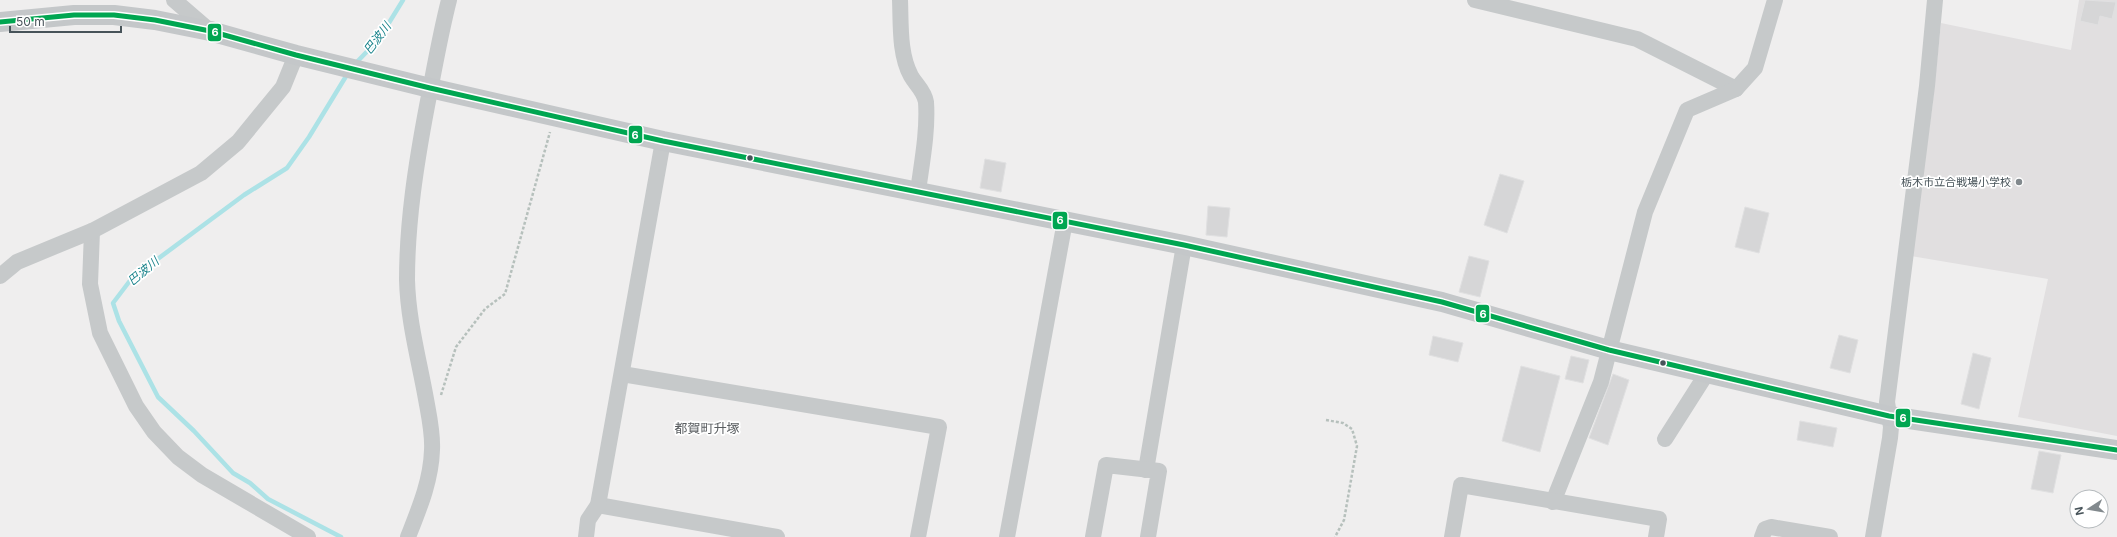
<svg xmlns="http://www.w3.org/2000/svg" width="2117" height="537" font-family="Inter,'Noto Sans JP',sans-serif">
<rect width="100%" height="100%" fill="#efeeee"/>
<polygon fill="#e1dfe0" points="2079,0 2117,0 2117,436 2018,417 2048,279 1911,256 1932,109 1941,23 2071,50"/>
<g fill="none" stroke-linecap="round" stroke-linejoin="round">
<g stroke="#ace2e6" stroke-width="4.5">
<polyline points="355,64 379,39 403,0"/>
<polyline points="341,537 268,499 250,483 233,473 194,431 158,397 119,321 113,303 132,278 244,195 287,168 309,137 348,73"/>
</g>
</g>
<g fill="#d6d6d7" stroke="#e0e0e1">
<polygon points="2085,0 2116,2 2112,19 2100,16 2098,25 2080,21"/>
<polygon points="985,159 1006,163 1001,192 980,188"/>
<polygon points="1500,174 1524,181 1507,233 1484,225"/>
<polygon points="1208,206 1230,208 1227,237 1206,235"/>
<polygon points="1745,207 1769,213 1759,253 1735,247"/>
<polygon points="1469,256 1489,261 1480,297 1459,292"/>
<polygon points="1839,335 1858,340 1850,373 1830,368"/>
<polygon points="1433,336 1463,343 1458,362 1429,355"/>
<polygon points="1973,353 1991,358 1979,409 1961,404"/>
<polygon points="1571,356 1589,360 1583,383 1565,379"/>
<polygon points="1521,366 1560,376 1540,452 1502,441"/>
<polygon points="1613,374 1629,380 1608,445 1589,438"/>
<polygon points="1800,421 1837,428 1833,447 1797,440"/>
<polygon points="2039,451 2061,455 2053,493 2031,489"/>
</g>
<g fill="none" stroke-linecap="round" stroke-linejoin="round">
<g stroke="#b6c0bc" stroke-width="2.5" stroke-dasharray="3 2" stroke-linecap="butt">
<polyline points="441,395 456,347 485,309 505,294 550,132"/>
<polyline points="1326,420 1343,423 1352,429 1357,446 1344,520 1335,537"/>
</g>
<g stroke="#c6c9ca" stroke-width="16">
<polyline points="174,0 210,31"/>
<path d="M900,0c1,24 -1,54 11,76 5,9 13,14 15,26 2,29 -4,60 -8,89"/>
<polyline points="1475,0 1637,39 1736,89"/>
<polyline points="92,231 90,284 100,333 136,406 154,432 178,457 202,475 308,537"/>
<polyline points="0,276 17,262 92,231 201,173 238,142 283,87 296,55"/>
<polyline points="622,374 939,427 918,537"/>
<polyline points="1665,439 1707,373"/>
<polyline points="1146,470 1184,245"/>
<polyline points="1553,502 1601,382 1645,212 1687,110 1736,89 1755,68 1775,0"/>
<polyline points="598,505 777,537"/>
<path d="M408,537c11,-28 23,-56 24,-87 1,-17 -3,-34 -6,-51 -7,-39 -18,-79 -19,-119 0,-58 9,-116 20,-174 7,-35 13,-71 22,-106"/>
<polyline points="586,537 588,520 598,505 663,141"/>
<polyline points="1007,537 1065,221"/>
<polyline points="1093,537 1106,465 1159,471 1148,537"/>
<polyline points="1452,537 1461,485 1659,519 1656,537"/>
<polyline points="1762,537 1765,529 1771,527 1830,537"/>
<polyline points="1873,537 1890,438 1891,427 1887,402 1927,86 1935,0"/>
</g>
<polyline stroke="#c4c7c9" stroke-width="20" points="0,22 74,15 114,15 155,20 210,31 296,55 430,88 663,141 1184,245 1442,302 1609,350 1889,416 2117,450"/>
<defs>
<polyline id="bus-1" points="0,22 74,15 114,15 155,20 210,31 296,55 430,88 663,141 1184,245 1442,302 1609,350 1889,416 2117,450"/>
</defs>
<use href="#bus-1" stroke="#fff" stroke-width="8"/>
<use href="#bus-1" stroke="#00a651" stroke-width="5"/>
</g>
<g fill="#475359" stroke="#fff" stroke-width="1.5">
<circle cx="750" cy="158" r="3.5"/>
<circle cx="1663" cy="363" r="3.5"/>
</g>
<circle fill="#82898d" stroke="#fff" stroke-width="1.5" cx="2019" cy="182" r="4"/>
<g text-anchor="middle" dominant-baseline="central" stroke-width="3.5" stroke-linejoin="round" paint-order="stroke">
<g font-size="11" fill="#475359" stroke="#fff" text-anchor="end">
<text x="2011" y="182">栃木市立合戦場小学校</text>
</g>
<g font-size="12" font-style="italic" fill="#19838b" stroke="#fff">
<text transform="translate(377 38) rotate(-53)">巴波川</text>
<text transform="translate(143 271) rotate(-40)">巴波川</text>
</g>
<g font-size="13" fill="#5a5e61" stroke="#fff">
<text x="707" y="428">都賀町升塚</text>
</g>
</g>
<g stroke="#fff" stroke-width="1.5">
<rect x="207" y="23" width="15" height="19" rx="4" fill="#00a651"/>
<rect x="628" y="125" width="15" height="19" rx="4" fill="#00a651"/>
<rect x="1052" y="211" width="16" height="19" rx="4" fill="#00a651"/>
<rect x="1475" y="304" width="15" height="19" rx="4" fill="#00a651"/>
<rect x="1895" y="408" width="16" height="20" rx="4" fill="#00a651"/>
</g>
<g font-size="11" text-anchor="middle" font-weight="bold" fill="#fff">
<text x="215" y="36">6</text>
<text x="635" y="139">6</text>
<text x="1060" y="224">6</text>
<text x="1483" y="318">6</text>
<text x="1903" y="422">6</text>
</g>
<g transform="translate(2089 509) rotate(258)"><circle r="19" fill="#ffffff" stroke="#b5babd"/>
<path d="M0-3L7 15L0 10L-7 15Z" fill="#82898d"/>
<text y="-6" font-size="11" font-weight="bold" text-anchor="middle" fill="#475359">N</text>
</g>
<path d="M10 26v6h111v-6" fill="none" stroke="#475359" stroke-width="2"/>
<text x="16" y="26" font-size="12" fill="#475359" stroke="#ffffff" stroke-width="3" paint-order="stroke">50 m</text>
</svg>
